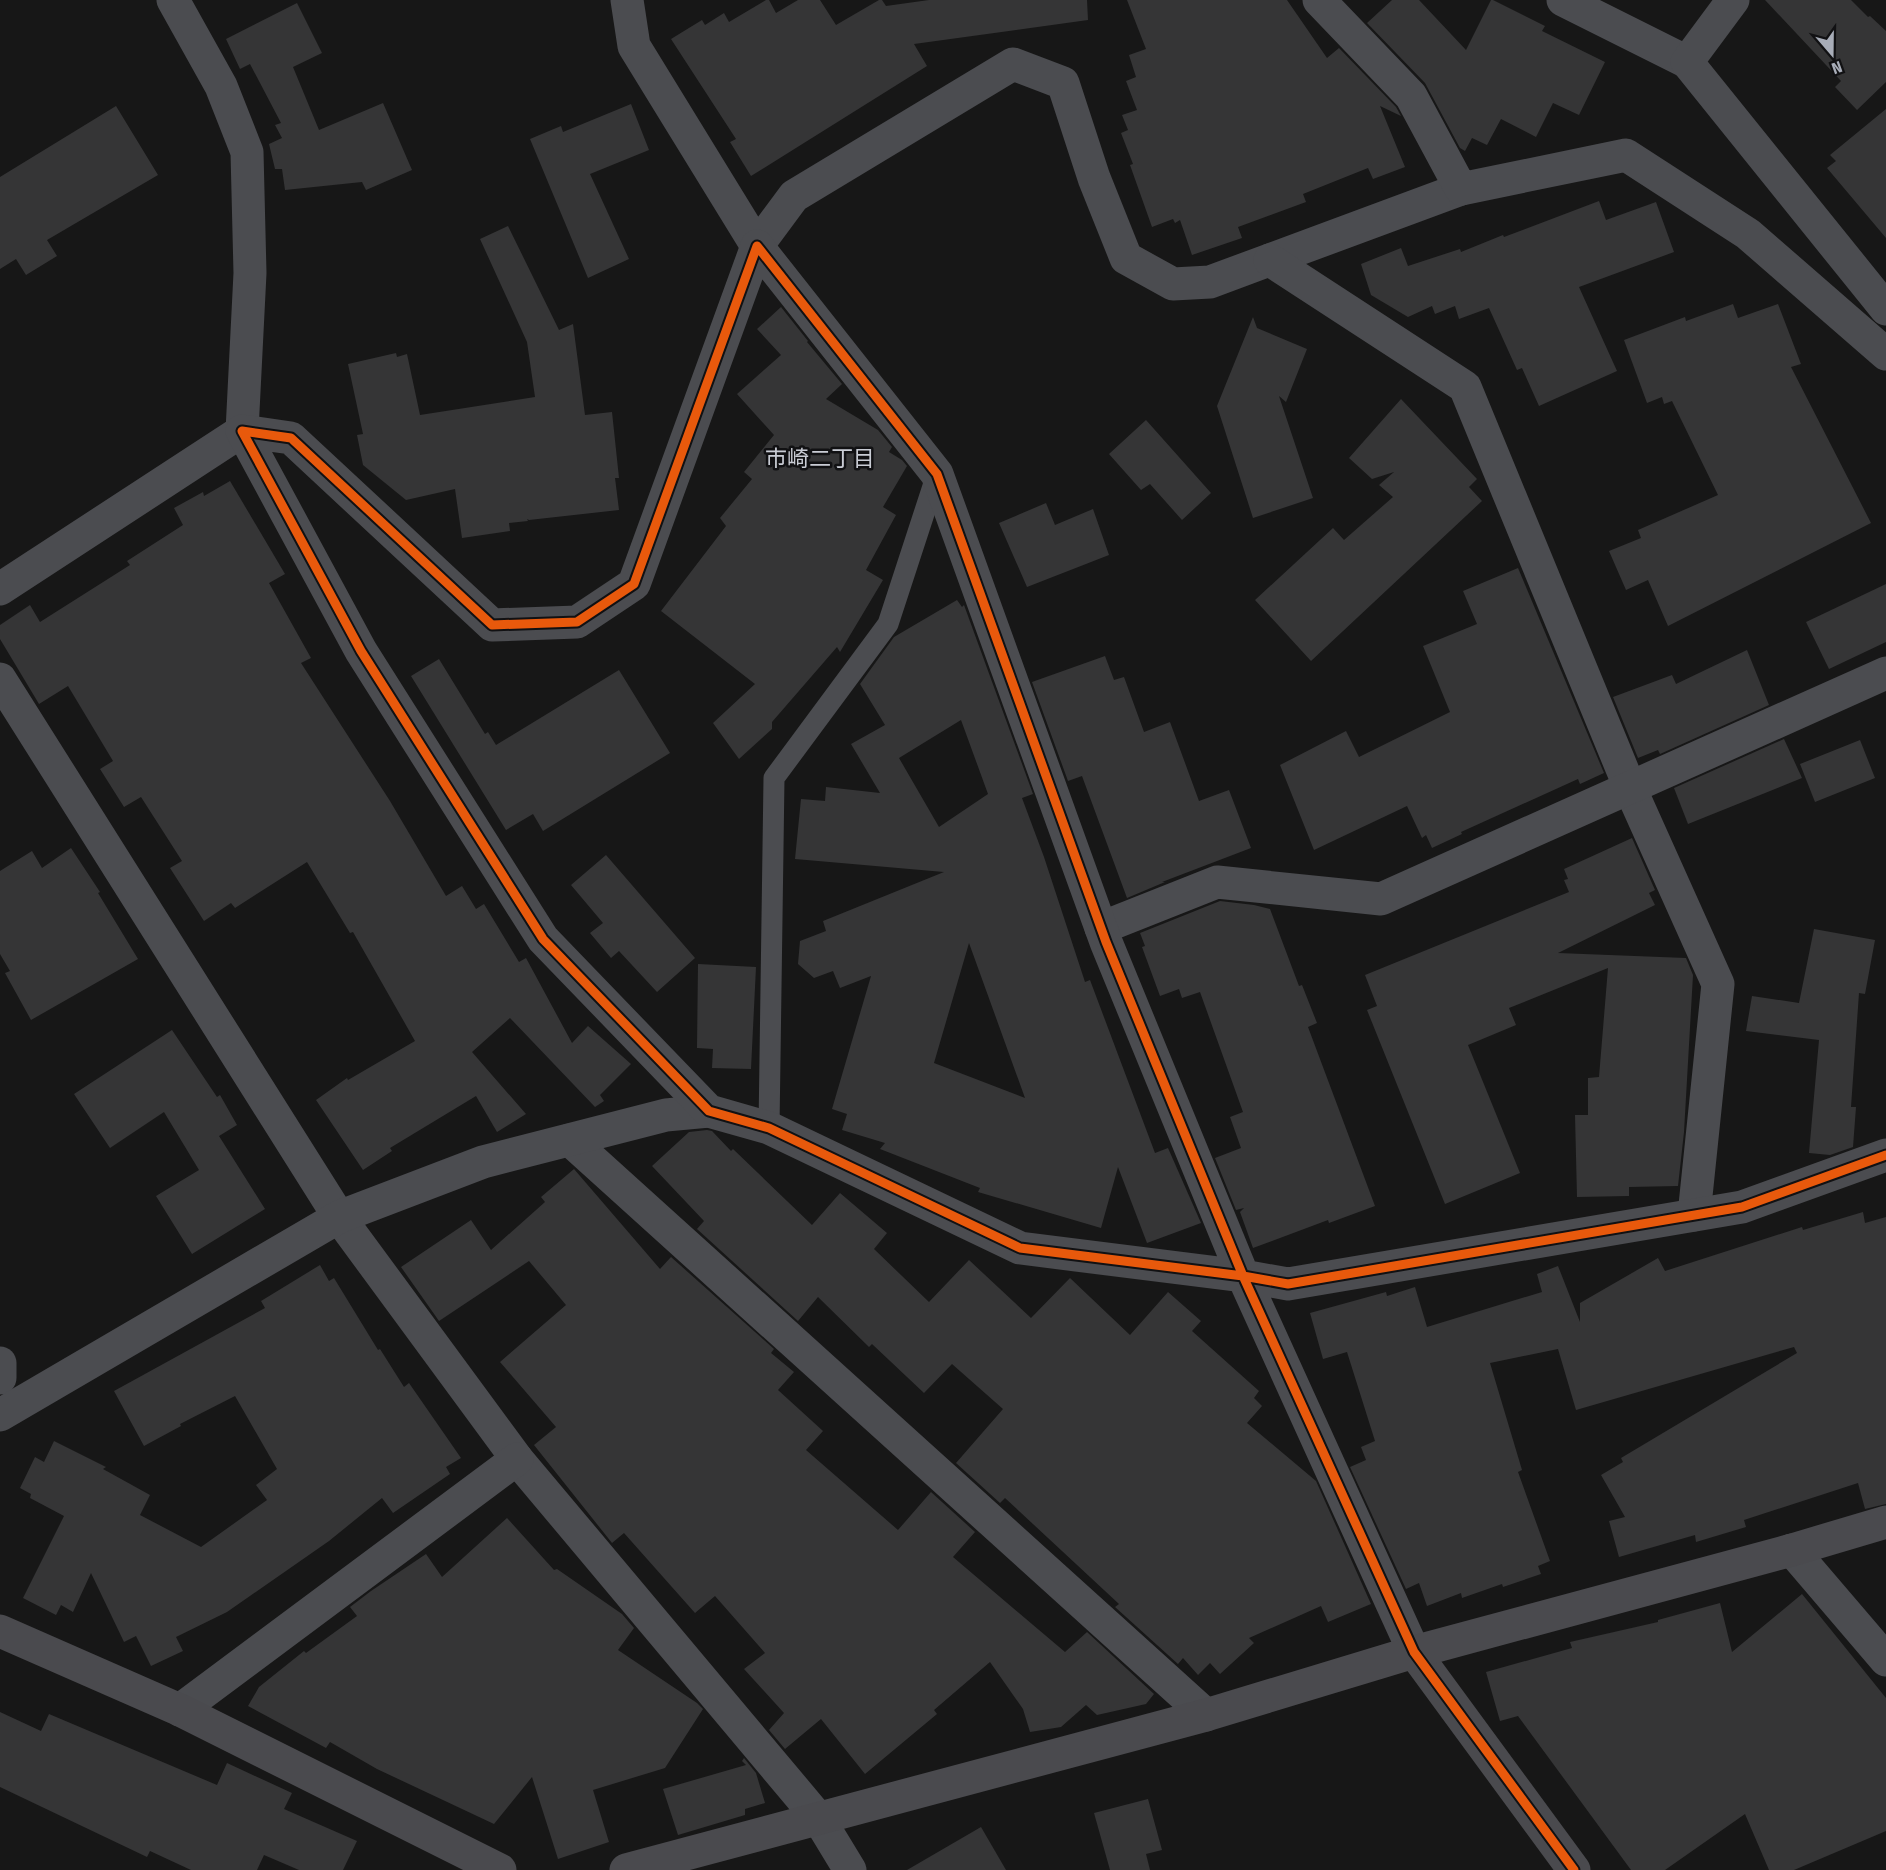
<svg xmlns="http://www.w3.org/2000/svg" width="1886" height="1870" font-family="'Fira Sans Condensed','Noto Sans JP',sans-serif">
<rect width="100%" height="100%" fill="#171717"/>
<g fill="#353536" fill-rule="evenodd">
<polygon points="766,0 769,0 776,13 798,0 820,0 836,25 879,0 882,0 886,6 929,0 1087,0 1088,20 914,44 927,66 751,176 730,142 736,139 671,39 702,20 705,25 724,13 729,22"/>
<polygon points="1127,0 1287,0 1327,58 1339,48 1396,107 1401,116 1380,106 1405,167 1373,179 1368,168 1303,194 1306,202 1238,227 1242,238 1192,255 1180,220 1175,223 1173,219 1152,227 1130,165 1133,164 1121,133 1128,130 1122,115 1137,110 1126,81 1136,77 1129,55 1146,49"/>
<polygon points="1392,0 1419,0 1466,50 1491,0 1493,0 1545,26 1542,31 1605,62 1579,115 1553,103 1536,137 1501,119 1487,145 1472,138 1465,151 1460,148 1425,83 1367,23"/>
<polygon points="1765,0 1851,0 1868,17 1870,16 1886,31 1886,82 1857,110 1835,87 1841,81"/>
<polygon points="297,3 322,53 293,67 319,130 383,103 412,170 366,190 362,182 285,190 282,169 275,169 269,144 282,138 275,125 281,123 250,64 240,69 226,39"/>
<polygon points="631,104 649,150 590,174 629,259 588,278 530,139 561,126 563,132"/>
<polygon points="116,106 158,175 47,240 57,256 26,275 16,259 0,269 0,177"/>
<polygon points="1886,109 1886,238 1827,168 1836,161 1830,155"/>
<polygon points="1599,201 1606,220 1656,202 1674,252 1579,287 1617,371 1539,406 1522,368 1517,370 1489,308 1459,319 1455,306 1435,314 1432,306 1408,317 1371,295 1361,264 1401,248 1408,266 1460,249 1461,252 1503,235 1504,237"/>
<polygon points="508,226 559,330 573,324 585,415 612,412 619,478 615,478 619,510 529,520 527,519 528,521 509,523 510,531 462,538 455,489 406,500 363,465 357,435 363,434 348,364 396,353 397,357 407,354 420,415 535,397 527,342 480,239"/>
<polygon points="1733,304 1738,318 1778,304 1801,364 1791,367 1871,523 1668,626 1648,580 1626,590 1609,551 1641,538 1638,530 1718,495 1672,401 1664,404 1662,397 1647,403 1624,340 1685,317 1686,321"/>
<polygon points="781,307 808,341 807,342 842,384 826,399 878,430 892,447 889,452 902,460 907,466 883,507 896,515 866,570 883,580 840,652 837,647 772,722 772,729 739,759 713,723 755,684 661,611 726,526 720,518 752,479 744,472 774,435 737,394 781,355 757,329"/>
<polygon points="1253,317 1257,328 1307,349 1286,402 1279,396 1313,498 1253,518 1217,406"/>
<polygon points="1401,399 1477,479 1469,487 1482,501 1311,661 1255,600 1333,528 1344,540 1393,497 1379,485 1394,472 1372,479 1349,458"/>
<polygon points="1146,420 1211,493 1182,520 1150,484 1141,490 1109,454"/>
<polygon points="230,481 285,574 269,583 311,658 301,663 390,801 446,896 462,886 476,909 484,904 519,962 526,958 572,1043 588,1026 631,1064 600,1095 604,1101 595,1107 510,1018 472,1052 526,1114 497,1132 476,1096 390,1148 392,1151 363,1170 316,1100 347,1078 348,1080 415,1041 353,932 350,933 307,862 235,908 231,903 204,921 170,868 182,861 141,797 124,807 100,769 113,761 68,686 39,704 0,639 0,625 30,605 40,622 130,565 127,561 183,525 174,508 203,492 204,496"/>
<polygon points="1046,503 1055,525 1093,509 1109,555 1027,587 999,523"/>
<polygon points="1518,568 1604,773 1580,784 1578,779 1461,832 1462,834 1432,848 1426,835 1422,838 1407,806 1314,850 1280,765 1346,731 1359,757 1450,712 1423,646 1477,624 1463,591"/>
<polygon points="1886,584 1886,642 1829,669 1806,622"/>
<path d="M957,600l5,7 2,-2 69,189 -11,4 22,59 41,125 5,-2 65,173 13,-5 33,75 -54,20 -29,-76 -17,61 -123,-36 2,-4 -100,-39 5,-6 -43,-13 5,-16 -15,-5 39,-133 -31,12 -7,-17 -19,7 -16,-14 2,-23 26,-10 -3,-10 121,-49 -149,-13 6,-60 24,2 1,-14 54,6 -29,-49 34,-19 -25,-41 34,-47zM961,720l27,74 -49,33 -40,-69zM969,943l56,155 -91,-35z"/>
<polygon points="1747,650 1769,705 1660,754 1658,750 1638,758 1613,697 1672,675 1676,684"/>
<polygon points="1105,656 1114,680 1124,677 1144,732 1170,722 1199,801 1229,790 1251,848 1162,882 1165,882 1127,898 1082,776 1068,781 1032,682"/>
<polygon points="439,659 485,734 488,732 496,745 619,670 670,753 543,831 533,814 506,830 411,676"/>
<polygon points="1784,739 1802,778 1688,824 1674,788"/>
<polygon points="1860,740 1875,778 1815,802 1800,764"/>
<polygon points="1632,838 1655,890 1649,893 1655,905 1558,953 1686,958 1693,975 1684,1132 1678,1186 1629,1187 1629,1196 1577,1197 1575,1115 1588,1115 1588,1078 1599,1077 1608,968 1509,1008 1516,1025 1468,1045 1520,1173 1445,1204 1367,1010 1377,1006 1365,975 1569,892 1564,880 1568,879 1564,869"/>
<polygon points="71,848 100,892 98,893 138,959 31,1020 5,973 10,971 0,954 0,871 32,851 42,868"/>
<polygon points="606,855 695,958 657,992 619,951 611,958 590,933 603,923 571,885"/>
<polygon points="1220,901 1254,905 1270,909 1299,986 1302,985 1317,1023 1308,1027 1375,1206 1329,1223 1328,1220 1253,1248 1240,1212 1244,1208 1236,1210 1215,1158 1241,1148 1230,1117 1243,1112 1200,992 1182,998 1179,989 1160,996 1142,947 1145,946 1140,933"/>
<polygon points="1814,929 1875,940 1865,994 1859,993 1851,1107 1856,1107 1853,1147 1830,1155 1809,1153 1819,1040 1746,1031 1752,996 1799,1003"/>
<polygon points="698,964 756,967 751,1069 712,1068 713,1049 697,1048"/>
<polygon points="172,1030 217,1097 220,1095 237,1125 219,1136 265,1209 192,1254 156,1196 199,1170 164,1112 110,1148 74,1094"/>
<polygon points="707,1130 712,1131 731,1151 733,1149 812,1225 840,1193 887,1233 874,1249 929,1302 969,1260 1031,1318 1070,1278 1130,1335 1168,1292 1201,1321 1192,1331 1259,1391 1254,1398 1262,1406 1247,1423 1316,1481 1371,1604 1328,1622 1321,1606 1249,1638 1254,1643 1220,1674 1210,1663 1198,1675 1183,1658 1178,1664 1115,1607 1119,1604 1005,1498 1000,1503 956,1463 1003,1409 952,1364 924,1393 872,1344 869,1347 818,1297 798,1321 697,1229 704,1221 652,1166 689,1132"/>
<polygon points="574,1169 660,1269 671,1257 774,1349 771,1353 794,1372 778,1390 823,1431 806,1450 898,1530 931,1492 975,1532 953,1557 1065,1652 1087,1632 1154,1694 1146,1704 1097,1715 1086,1705 1061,1727 1030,1732 1023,1709 990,1662 934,1710 937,1714 865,1774 821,1719 785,1749 769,1730 784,1713 744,1669 765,1653 715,1596 695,1613 624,1533 612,1543 534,1445 556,1427 500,1362 566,1305 529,1261 439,1321 401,1267 471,1220 491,1250 545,1202 541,1197"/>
<polygon points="1863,1212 1865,1223 1886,1217 1886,1504 1865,1509 1858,1483 1744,1520 1746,1527 1696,1542 1695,1535 1619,1557 1609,1521 1625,1517 1601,1475 1623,1462 1621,1458 1797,1353 1794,1347 1576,1410 1558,1349 1490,1363 1522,1470 1518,1472 1550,1561 1538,1566 1541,1574 1503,1587 1502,1584 1462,1598 1461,1593 1427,1606 1419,1583 1406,1589 1350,1467 1366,1460 1361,1447 1375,1441 1347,1352 1323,1359 1310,1313 1386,1292 1387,1296 1415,1287 1427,1327 1542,1292 1537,1274 1558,1266 1580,1322 1580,1303 1658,1258 1665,1271 1802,1227 1803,1230"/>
<polygon points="320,1265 329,1281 334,1278 378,1350 380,1349 404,1387 409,1383 461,1458 446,1467 450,1474 393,1513 382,1498 329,1541 227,1612 176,1637 183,1651 151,1666 136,1636 124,1642 91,1573 73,1612 61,1605 56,1615 23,1598 64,1516 30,1498 31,1494 20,1488 35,1457 44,1462 54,1441 106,1467 103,1469 150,1495 140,1515 201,1547 267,1500 256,1485 277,1469 235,1396 180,1424 181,1426 144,1446 114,1391 265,1308 261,1301"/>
<polygon points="507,1518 554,1570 557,1569 622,1614 634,1628 618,1650 697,1703 703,1709 665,1768 593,1790 609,1842 558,1859 532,1777 494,1824 377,1769 330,1742 326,1748 248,1706 259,1687 304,1651 306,1653 357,1616 350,1607 371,1591 426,1554 442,1577"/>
<polygon points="1802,1594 1886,1698 1886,1831 1794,1870 1769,1870 1745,1814 1665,1870 1631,1870 1518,1716 1500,1721 1486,1672 1572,1648 1570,1642 1658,1622 1658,1620 1720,1603 1732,1652"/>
<polygon points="0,1712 41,1731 49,1714 217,1785 227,1763 292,1793 284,1809 357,1841 343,1870 299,1870 264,1855 257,1870 191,1870 150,1851 147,1857 0,1787"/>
<polygon points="744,1758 756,1773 765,1803 745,1809 745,1815 678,1835 663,1789 746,1765 742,1761"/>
<polygon points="1148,1799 1162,1850 1146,1854 1150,1870 1110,1870 1094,1813"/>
<polygon points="981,1827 1006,1870 907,1870"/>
</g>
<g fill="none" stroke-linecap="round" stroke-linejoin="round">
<polyline stroke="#4b4c50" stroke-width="21" points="769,1128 774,778 888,624 937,474"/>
<g stroke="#4b4c50" stroke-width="33">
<polyline points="627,0 634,46 757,246 794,196 1013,64 1063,83 1094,178 1126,258 1173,284 1210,282 1461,189"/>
<polyline points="1319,0 1411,96 1461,189 1626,155 1748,234 1886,354"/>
<polyline points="1563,0 1687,62"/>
<polyline points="1733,0 1687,62 1886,309"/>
<polyline points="1270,260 1465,387 1630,788 1718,984 1694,1215"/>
<polyline points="0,589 242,431 250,273 247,152 221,86 173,0"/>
<polyline points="0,679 339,1217 517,1459 819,1819 850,1870"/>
<polyline points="1101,928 1217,882 1381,899 1886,673"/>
<polyline points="570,1140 1206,1715"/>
<polyline points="0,1363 0,1378"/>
<polyline points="0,1415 339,1217 483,1162 666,1115 709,1111"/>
<polyline points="1792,1550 1886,1660"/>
<polyline points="1414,1652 1243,1276 1106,942 937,474 757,246 634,584 577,622 492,625 291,438 242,431 361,651 543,939 709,1111 769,1128 1020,1248 1243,1276 1288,1284 1742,1207 1886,1155"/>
<polyline points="180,1710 517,1459"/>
</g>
<g stroke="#4a4a4e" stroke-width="33">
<polyline points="0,1631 180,1710 500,1870"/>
<polyline points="1414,1652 1574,1870"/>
<polyline points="626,1870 1206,1715 1414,1652 1792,1550 1886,1522"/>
</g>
<defs>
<polyline id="cycleway" points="1574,1870 1414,1652 1243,1276 1106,942 937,474 757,246 634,584 577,622 492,625 291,438 242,431 361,651 543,939 709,1111 769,1128 1020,1248 1243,1276 1288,1284 1742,1207 1886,1155"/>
</defs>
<use href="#cycleway" stroke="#111113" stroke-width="13"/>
<use href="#cycleway" stroke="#e8590c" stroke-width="9"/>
</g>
<g text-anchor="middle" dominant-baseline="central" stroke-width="5" stroke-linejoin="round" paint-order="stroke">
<g font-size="22" fill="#c9ccd4" stroke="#111113">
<text x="820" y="458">市崎二丁目</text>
</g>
</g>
<g transform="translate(1832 54) rotate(160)" stroke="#111113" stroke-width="4.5" paint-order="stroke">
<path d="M0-4.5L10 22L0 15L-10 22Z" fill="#a8adb8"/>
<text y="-9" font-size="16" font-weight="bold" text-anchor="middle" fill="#a8adb8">N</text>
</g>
</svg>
